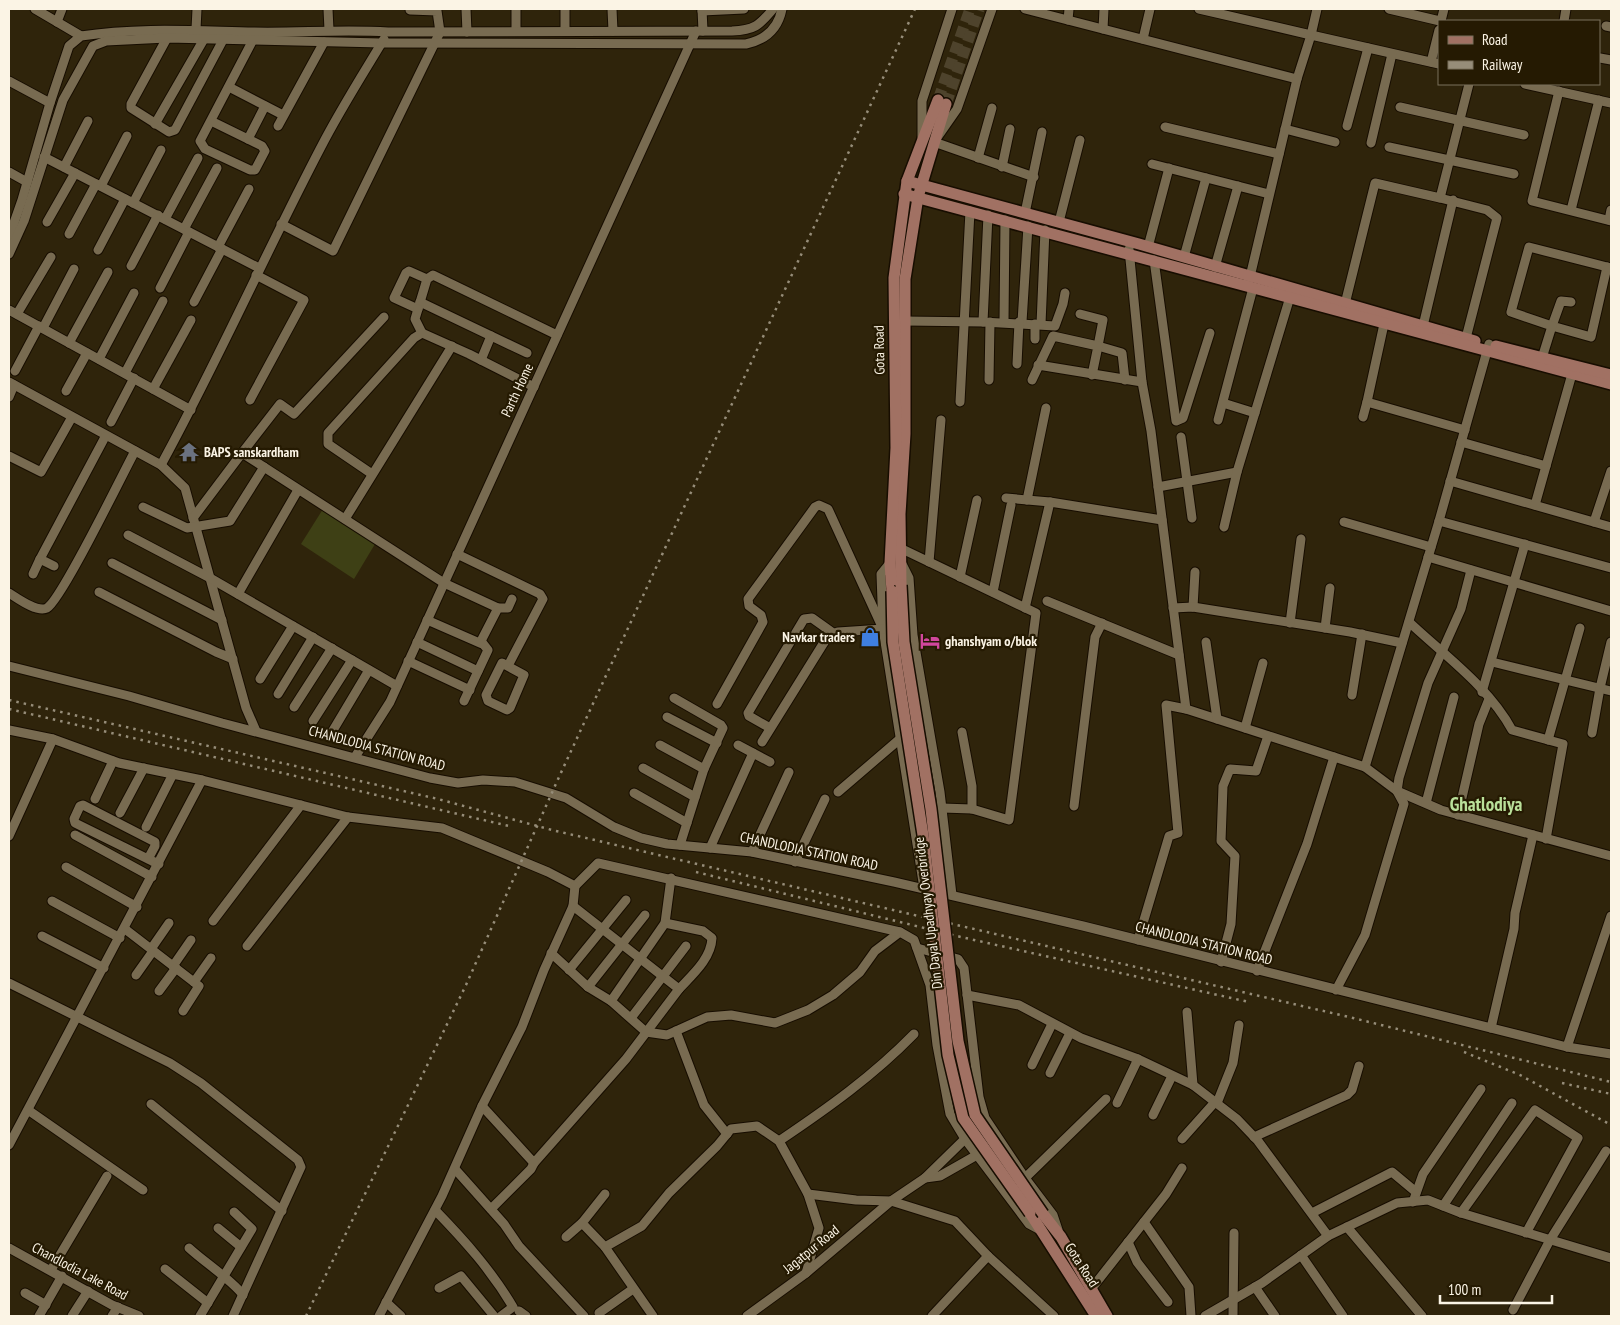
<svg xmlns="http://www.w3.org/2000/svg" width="1620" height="1325" font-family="'PT Sans Narrow',sans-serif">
<rect width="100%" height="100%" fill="#2f240b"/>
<polygon fill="#3e4015" points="323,509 375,544 354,579 301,544"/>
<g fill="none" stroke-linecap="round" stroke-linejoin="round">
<g stroke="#4e432c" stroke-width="11" stroke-dasharray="11 5.5" stroke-linecap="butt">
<polyline points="938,100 970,9"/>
<polyline points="946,104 979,9"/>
</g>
<defs>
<g id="minor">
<polyline points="35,9 81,36"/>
<polyline points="328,9 329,30"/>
<polyline points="466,9 467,32"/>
<polyline points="516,9 516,31"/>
<polyline points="565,9 565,31"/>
<polyline points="612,9 613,31"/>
<polyline points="702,9 703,31"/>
<polyline points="992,9 957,109 934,142 1034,177"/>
<polyline points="1025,9 1297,79 1311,35 1439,64"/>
<polyline points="1199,9 1311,35 1317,9"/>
<polyline points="1389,9 1440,21"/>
<polyline points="702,11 744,9"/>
<polyline points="1068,20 1069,9"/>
<polyline points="1441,21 1444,9"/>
<polyline points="1564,21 1566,9"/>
<polyline points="57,22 62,9"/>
<polyline points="1606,26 1611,27"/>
<polyline points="196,29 197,9"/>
<polyline points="1103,29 1104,9"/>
<polyline points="167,38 131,104 131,108 169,132 175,130 223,40"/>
<polyline points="1143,39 1150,9"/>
<polyline points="1600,58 1611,60"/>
<polyline points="1431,62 1439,30"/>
<polyline points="9,81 50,103"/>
<polyline points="1525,84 1611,103"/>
<polyline points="229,87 283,115"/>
<polyline points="1559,91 1532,201 1611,221"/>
<polyline points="1400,107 1524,135"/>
<polyline points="211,121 262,146 265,151 255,170 250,170 205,149 200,141 255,36"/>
<polyline points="155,124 204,39"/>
<polyline points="278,126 324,42"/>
<polyline points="1347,126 1368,48"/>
<polyline points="1165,127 1279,154"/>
<polyline points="1285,129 1335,142"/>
<polyline points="922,137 922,101 952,9"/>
<polyline points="248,139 265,106"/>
<polyline points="1371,143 1392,54"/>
<polyline points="1389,147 1514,174"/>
<polyline points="44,157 259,268"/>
<polyline points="978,158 992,108"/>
<polyline points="1152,164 1269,194"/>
<polyline points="64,167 88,121"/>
<polyline points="1002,167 1010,129"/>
<polyline points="9,172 27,182"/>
<polyline points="101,186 127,136"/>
<polyline points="1440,198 1487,210 1497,218 1466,338"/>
<polyline points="133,203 161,150"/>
<polyline points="1571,210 1599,100"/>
<polyline points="1025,213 1042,132"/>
<polyline points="988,215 983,322 1055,326 1063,304 1065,293"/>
<polyline points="165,219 198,158"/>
<polyline points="1609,220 1611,210"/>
<polyline points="47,222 75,173"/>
<polyline points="1059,222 1080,140"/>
<polyline points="281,224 333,251 440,32 437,11 410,10"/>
<polyline points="184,229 217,168"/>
<polyline points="69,234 96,184"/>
<path d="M9,237l13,-37 28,-97 19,-57 12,-10c57,-9 115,-5 173,-4 44,1 89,-3 134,0l344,-1c22,-1 27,-5 41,-22"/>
<polyline points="218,247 249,189"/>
<polyline points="1148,247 1169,168"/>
<polyline points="1129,249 1142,382 1151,431 1186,709 1365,767 1439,521 1489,344"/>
<polyline points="98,250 125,199"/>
<path d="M9,254l15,-33 39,-121 30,-54 13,-5 61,-3 214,5 365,1c19,-4 32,-15 36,-35"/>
<polyline points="1184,257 1206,178"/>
<polyline points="1154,260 1176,421 1183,418 1210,333"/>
<polyline points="131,266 158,215"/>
<polyline points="1215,267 1238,186"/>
<polyline points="427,279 409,271 406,273 394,298 418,309 427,279 433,275 557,335"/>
<polyline points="1249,281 1297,79"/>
<polyline points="160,288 189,232"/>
<polyline points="194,302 222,249"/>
<polyline points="420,302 527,353"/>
<polyline points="1571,302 1561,301 1552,326 1591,337 1607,267"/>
<polyline points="1345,304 1375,183 1440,198 1469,84"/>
<polyline points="418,309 415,319 422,333"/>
<polyline points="9,310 191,410"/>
<polyline points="17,314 51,257"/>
<polyline points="1080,314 1103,320 1098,346 1122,353 1125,380"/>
<polyline points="905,321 983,322"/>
<polyline points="1004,322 1005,220"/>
<polyline points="1022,322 1028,226"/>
<polyline points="1041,324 1045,230"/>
<polyline points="1384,324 1367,402 1465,430"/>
<polyline points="1423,326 1453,200"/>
<polyline points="43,328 74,269"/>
<polyline points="1035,339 1035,324"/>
<polyline points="69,343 108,272"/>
<polyline points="1542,358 1552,326 1511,312 1529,247 1611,268"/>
<polyline points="99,359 134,293"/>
<polyline points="481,360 491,336"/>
<polyline points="1017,364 1019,322"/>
<polyline points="1038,365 1142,382"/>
<polyline points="15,371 39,326"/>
<polyline points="125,373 163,301"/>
<polyline points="989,380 990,322"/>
<polyline points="1032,380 1053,336 1098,346 1092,375"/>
<polyline points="9,382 161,465 185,488 246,708 256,731"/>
<polyline points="153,389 191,320"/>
<polyline points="66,391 87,353"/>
<polyline points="9,397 14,385"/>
<polyline points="250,400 304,300 256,275"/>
<polyline points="960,402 970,211"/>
<polyline points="1223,403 1255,413"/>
<polyline points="1363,417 1367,402"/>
<polyline points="1218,420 1253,288"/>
<polyline points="111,422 134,378"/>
<polyline points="1181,437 1192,518"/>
<polyline points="1461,442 1546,466"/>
<polyline points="242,453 280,404 294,414 384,317"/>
<polyline points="9,456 41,472 72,417"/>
<path d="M161,465c57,-104 105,-213 160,-318 19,-37 42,-73 63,-108"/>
<polyline points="372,474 328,444 328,433 414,338 422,333 469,354 534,387"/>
<polyline points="1450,481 1611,527"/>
<polyline points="1158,487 1237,472"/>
<polyline points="1006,498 1050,502 1162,520"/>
<polyline points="1027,500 1046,408"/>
<polyline points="1535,505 1572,374"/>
<polyline points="143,507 187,528 230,521 264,467"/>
<polyline points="193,518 242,453 444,583 498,608"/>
<polyline points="345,519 452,346"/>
<polyline points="1439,521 1611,568"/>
<polyline points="1344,522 1431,547"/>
<polyline points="1594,522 1611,471"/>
<polyline points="1224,527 1237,472 1290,297"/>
<polyline points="128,535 210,578 397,686"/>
<polyline points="900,548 1036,613 1009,820 972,809 942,808"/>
<polyline points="457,554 540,594 543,599 510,662"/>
<polyline points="1428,557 1611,611"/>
<polyline points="929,562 941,420"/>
<polyline points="112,563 222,620"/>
<polyline points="890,563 881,574 883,629 923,882"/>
<polyline points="902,564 909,578 913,635 940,792 952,895"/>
<polyline points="54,566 40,559 105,437"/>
<polyline points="33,574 40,559"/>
<polyline points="960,577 977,500"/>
<polyline points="99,592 216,652 233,659"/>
<polyline points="993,592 1011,505"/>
<path d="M9,593c8,5 28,20 38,15 15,-9 75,-133 88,-157"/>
<polyline points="238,594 298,490"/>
<polyline points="1047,601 1179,655"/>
<polyline points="1193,607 1195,572"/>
<polyline points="1025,608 1050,502"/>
<polyline points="1173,608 1193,607 1350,632 1402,643"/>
<polyline points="427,620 482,644"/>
<path d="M1409,622c35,33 80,65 103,108l51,14 -17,95"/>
<polyline points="1290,623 1301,539"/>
<polyline points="1325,628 1330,588"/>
<polyline points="417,642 478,671"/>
<polyline points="1206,642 1217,719"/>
<polyline points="408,661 470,690"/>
<polyline points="1492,662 1611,691"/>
<polygon points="502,663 524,675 510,708 507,710 488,701 486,695"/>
<polyline points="9,666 129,696 222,723 430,778 458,783 483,780 515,782 566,798 614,827 641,838 667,844 752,852 894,882 1083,926 1567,1047 1611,1054"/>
<polyline points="260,679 293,626"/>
<polyline points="1482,692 1525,544"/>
<polyline points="278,694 313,637"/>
<polyline points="1352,695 1362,634"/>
<polyline points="674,698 721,725 723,728 704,769 680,845"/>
<polyline points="464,701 488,650 481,641 498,608 508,608 512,599"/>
<polyline points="717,704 763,622 761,615 749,606 748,599 815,507 819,505 828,509 883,629"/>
<polyline points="294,707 332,648"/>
<polyline points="667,717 717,743"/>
<polyline points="313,721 352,660"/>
<polyline points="770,728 749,716 748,713 804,619 812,618 833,633"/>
<polyline points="1245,728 1263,663"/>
<polyline points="9,730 53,739 119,763 202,780"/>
<polyline points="332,732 369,670"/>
<polyline points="962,732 972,786 972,809"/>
<polyline points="1592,733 1600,688 1611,642"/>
<polyline points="1548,740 1580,628"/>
<polyline points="762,742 828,636 838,632 883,629"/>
<polyline points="660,745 704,769"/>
<polyline points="738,745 770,762"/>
<polyline points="355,757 390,702 696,31"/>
<polyline points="1365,767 1397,791 1441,810 1611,856"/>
<polyline points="643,768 695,797"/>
<polyline points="838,792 901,738 906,738"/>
<polyline points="634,793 687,823"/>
<polyline points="95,799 113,761"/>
<polyline points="1426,803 1454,697"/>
<polyline points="1074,806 1095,637 1102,623"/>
<polyline points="120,813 144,768"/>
<polyline points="1458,815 1479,724 1489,699"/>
<polyline points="146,827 173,774"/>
<polyline points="75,835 152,877"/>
<polyline points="9,836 53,739"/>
<polyline points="710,848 753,753"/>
<polyline points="752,852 789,772"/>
<polyline points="148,859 155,846 155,842 83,805 80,806 74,819 75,823 152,861 159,864"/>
<polyline points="795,862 825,799"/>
<polyline points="66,867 137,907"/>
<polyline points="671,878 665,923 611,1001 646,1032 667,1035 707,1017 731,1015 775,1023 808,1010 833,995 860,972 875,951 900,932"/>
<polyline points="52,901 120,938"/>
<polyline points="213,921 301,805"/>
<path d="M665,923l38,8 9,7c-1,21 -20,37 -33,51"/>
<polyline points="125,929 199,986 183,1011"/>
<polyline points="42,936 104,968"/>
<polyline points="1138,940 1169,836 1178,833 1166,705 1186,709"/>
<polyline points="247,946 348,817"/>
<polyline points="917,948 958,959 964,968 979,1097 985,1118 1025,1178 1053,1215 1058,1230"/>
<polyline points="151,949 169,923"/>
<polyline points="551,953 588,987 611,1001"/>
<polyline points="1221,962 1231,924 1235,856 1221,841 1223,786 1230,769 1256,771 1268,736"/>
<polyline points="173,966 191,940"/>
<polyline points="569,970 626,900"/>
<polyline points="1257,971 1307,844 1334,757"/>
<polyline points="136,975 153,951"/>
<polyline points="194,982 211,958"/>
<polyline points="9,983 170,1063 201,1083 298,1160 301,1167 233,1316"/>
<polyline points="588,987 645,915"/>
<polyline points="1336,990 1365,935 1404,804 1397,791 1399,778 1428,683 1461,609 1471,570"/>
<polyline points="159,991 176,968"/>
<polyline points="967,995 1019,1005 1081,1038 1138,1059 1193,1085 1237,1119 1258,1141 1328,1236 1262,1283 1205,1316"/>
<polyline points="1187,1012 1193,1085"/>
<polyline points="631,1018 686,946"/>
<polyline points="1491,1028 1514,929 1515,913 1533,835"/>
<polyline points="676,1031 704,1105 727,1134"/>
<polyline points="1567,1047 1611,916"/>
<polyline points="1032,1065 1052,1024"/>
<polyline points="1050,1073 1070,1033"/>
<polyline points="1117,1103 1138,1059"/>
<polyline points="1217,1103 1233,1063 1239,1025"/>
<polyline points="151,1104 282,1211"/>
<polyline points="482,1106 534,1163 626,1059 679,989 573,906"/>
<polyline points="28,1110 143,1190"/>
<polyline points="1153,1115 1172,1076"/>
<polyline points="1254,1137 1347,1095 1352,1090 1359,1066"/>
<polyline points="1182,1139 1215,1102"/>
<path d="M779,1141c49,-33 94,-65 135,-107"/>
<polyline points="9,1145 202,780 348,817 442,828 548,872 575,886 598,863 900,932 914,940 930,985 937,1045 950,1114 965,1139 1029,1224 1042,1231"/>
<polyline points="455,1169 504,1224 519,1246 584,1316"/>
<polyline points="925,1178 940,1176 977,1155"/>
<polyline points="1025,1178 1106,1099"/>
<polyline points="808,1194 856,1200 891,1201 955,1221 988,1256 1054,1316"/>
<polyline points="1413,1202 1423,1174 1481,1089"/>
<polyline points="1443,1206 1512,1103"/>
<polyline points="491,1209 531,1169 534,1163"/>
<path d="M435,1210c30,31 56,60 78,97l-12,9"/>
<polyline points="1312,1213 1392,1172 1416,1192"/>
<polyline points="1461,1213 1535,1110 1578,1138 1526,1233"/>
<polyline points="1144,1222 1189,1287 1191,1316"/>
<polyline points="1347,1227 1422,1316"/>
<polyline points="218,1228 241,1247"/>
<polyline points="1328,1236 1397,1203 1428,1200 1461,1213 1611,1258"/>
<polyline points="566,1237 582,1223"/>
<polyline points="1128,1242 1137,1262 1168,1302"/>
<polyline points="605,1247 582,1223 605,1194"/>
<polyline points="9,1248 112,1305 139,1316"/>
<path d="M189,1248c15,14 43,32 54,47"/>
<polyline points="1301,1255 1343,1316"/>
<polyline points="165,1269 208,1303"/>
<polyline points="51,1270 107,1176"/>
<polyline points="1255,1287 1275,1316"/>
<polyline points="439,1288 461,1276 494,1316"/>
<polyline points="1092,1288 1166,1194 1182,1168"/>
<polyline points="25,1293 46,1305"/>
<polyline points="386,1302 401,1316"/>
<polyline points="1513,1310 1550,1240 1606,1151"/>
<polyline points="519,1311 526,1316"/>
<polyline points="599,1313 633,1289"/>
<polyline points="39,1316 62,1276"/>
<polyline points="72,1316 88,1291"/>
<polyline points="112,1316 118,1307"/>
<polyline points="200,1316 252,1229 234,1212"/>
<polyline points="379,1316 442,1196 482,1106 522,1027 544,970 573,906 575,886"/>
<polyline points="653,1316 605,1247 642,1226 669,1193 717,1146 731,1129 757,1126 779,1141 808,1194 819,1228 806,1273"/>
<polyline points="747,1316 806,1273 891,1201 925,1178 969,1135"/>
<polyline points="932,1316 988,1256"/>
<polyline points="1233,1316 1234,1233"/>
</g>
<g id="major">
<polyline points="907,181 1139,244 1475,341"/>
<polyline points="904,194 1611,384"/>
<polyline points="1496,346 1611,375"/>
<polyline points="901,585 900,514 905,434 905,279 918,197 946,104"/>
<polyline points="892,591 890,563 896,448 894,278 907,181 938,100"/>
<polyline points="1030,1213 1096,1316"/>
<polyline points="1043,1214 1061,1237 1107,1316"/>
</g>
</defs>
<use href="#minor" stroke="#170d00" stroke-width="11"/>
<use href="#major" stroke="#170d00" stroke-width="14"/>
<use href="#minor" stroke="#786b51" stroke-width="9"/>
<use href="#major" stroke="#a17163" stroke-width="11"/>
<g stroke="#968d79" stroke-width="2.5" stroke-dasharray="2.5 5" stroke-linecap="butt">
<polyline points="9,700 438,799 552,830 1349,1017 1611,1082"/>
<polyline points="9,709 509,826"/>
<polyline points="696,872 961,937 1249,1002"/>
<polyline points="1464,1052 1520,1075 1611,1125"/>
<polyline points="1562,1083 1611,1094"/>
<polyline points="306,1316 466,985 559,777 915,9"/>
</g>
<defs>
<g id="major-bridge">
<polyline points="901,585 904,642 931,809 958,1041 975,1115 1043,1214"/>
<polyline points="892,591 893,642 923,835 948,1055 963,1118 1030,1213"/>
</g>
</defs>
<use href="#major-bridge" stroke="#170d00" stroke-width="14" stroke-linecap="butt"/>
<use href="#major-bridge" stroke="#a17163" stroke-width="11"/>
</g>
<defs>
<symbol id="temple-bare" viewBox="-9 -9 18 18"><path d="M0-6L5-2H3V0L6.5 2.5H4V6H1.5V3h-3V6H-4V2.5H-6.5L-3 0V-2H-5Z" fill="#6b7280" stroke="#251a02" stroke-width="2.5" paint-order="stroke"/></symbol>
<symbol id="shop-bare" viewBox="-9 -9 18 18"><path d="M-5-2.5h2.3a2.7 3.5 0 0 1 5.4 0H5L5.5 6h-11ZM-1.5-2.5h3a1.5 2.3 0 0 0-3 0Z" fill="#3f7fe0" stroke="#251a02" stroke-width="2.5" paint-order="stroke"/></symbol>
<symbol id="hotel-bare" viewBox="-9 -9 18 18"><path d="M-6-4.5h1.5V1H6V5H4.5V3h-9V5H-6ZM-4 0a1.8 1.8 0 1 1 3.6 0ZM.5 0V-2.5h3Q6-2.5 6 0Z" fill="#d1479c" stroke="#251a02" stroke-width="2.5" paint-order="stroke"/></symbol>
</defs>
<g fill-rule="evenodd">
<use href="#temple-bare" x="175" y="438" width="28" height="28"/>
<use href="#shop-bare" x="856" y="623" width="28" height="28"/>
<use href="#hotel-bare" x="916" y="627" width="28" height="28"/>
</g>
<g text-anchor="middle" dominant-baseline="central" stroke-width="4.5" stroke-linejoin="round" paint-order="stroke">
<g font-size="14" fill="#fbf4e5" stroke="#251a02">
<text transform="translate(879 350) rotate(-91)">Gota Road</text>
<text transform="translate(517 390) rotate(-65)">Parth Home</text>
<text transform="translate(377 748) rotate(15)">CHANDLODIA STATION ROAD</text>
<text transform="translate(809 851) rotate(12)">CHANDLODIA STATION ROAD</text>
<text transform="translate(928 913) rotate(-97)">Din Dayal Upadhyay Overbridge</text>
<text transform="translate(1204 943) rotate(14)">CHANDLODIA STATION ROAD</text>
<text transform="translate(811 1249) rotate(-39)">Jagatpur Road</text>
<text transform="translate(1082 1265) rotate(57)">Gota Road</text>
<text transform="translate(80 1271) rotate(28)">Chandlodia Lake Road</text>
</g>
<g font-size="14" font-weight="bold" fill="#fbf4e5" stroke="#251a02" text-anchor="start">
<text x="204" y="452">BAPS sanskardham</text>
<text x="855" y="637" text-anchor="end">Navkar traders</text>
<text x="945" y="641">ghanshyam o/blok</text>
</g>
<g font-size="19" font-weight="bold" fill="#bae09a" stroke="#251a02">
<text x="1486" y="804">Ghatlodiya</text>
</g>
</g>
<rect width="1620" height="1325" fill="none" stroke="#fbf4e5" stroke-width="20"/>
<rect x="1438" y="20" width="162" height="65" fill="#251a02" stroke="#7b715d"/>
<rect x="1448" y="36" width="25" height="8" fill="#a17163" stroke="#7b715d"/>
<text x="1482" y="45" font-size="15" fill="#fbf4e5">Road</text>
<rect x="1448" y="61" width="25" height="8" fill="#968d79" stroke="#7b715d"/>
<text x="1482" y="70" font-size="15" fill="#fbf4e5">Railway</text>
<path d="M1440 1295v8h112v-8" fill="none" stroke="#fbf4e5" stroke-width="2.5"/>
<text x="1448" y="1295" font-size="15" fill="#fbf4e5" stroke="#251a02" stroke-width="4" paint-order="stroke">100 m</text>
</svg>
